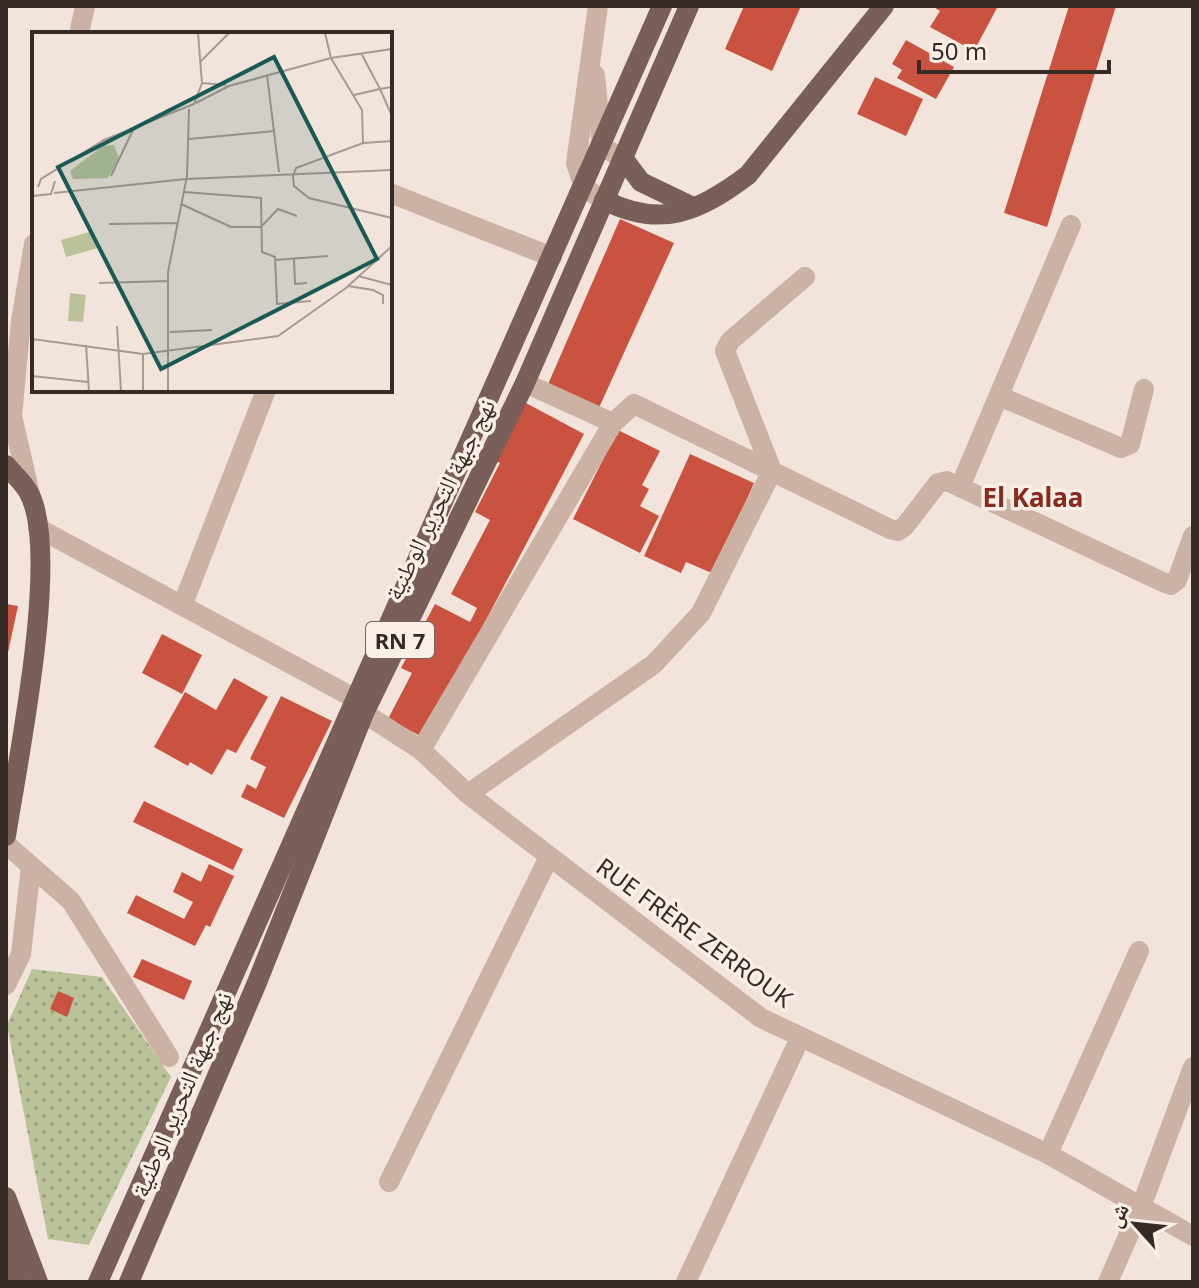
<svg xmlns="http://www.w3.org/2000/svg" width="1199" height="1288" font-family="'Noto Sans','Noto Naskh Arabic',sans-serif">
<defs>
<pattern id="garden-dots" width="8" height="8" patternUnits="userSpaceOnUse" patternTransform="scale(2)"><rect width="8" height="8" fill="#b9c299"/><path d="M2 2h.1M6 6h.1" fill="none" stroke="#979e7d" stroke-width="1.8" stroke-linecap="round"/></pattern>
</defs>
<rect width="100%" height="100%" fill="#f2e4da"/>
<polygon fill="url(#garden-dots)" points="32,969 102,977 171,1077 89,1245 48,1239 7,1025"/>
<g fill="#ca5240">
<polygon points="744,6 801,6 772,71 725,49"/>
<polygon points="932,6 998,6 974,51 930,27 940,11"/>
<polygon points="1069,6 1116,6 1047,227 1004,213"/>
<polygon points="906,40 954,67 936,99 897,78 902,70 892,64"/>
<polygon points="875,77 923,99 906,136 857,114"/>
<polygon points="620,219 674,243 597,412 546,389"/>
<polygon points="524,402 584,434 424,738 388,719 412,673 401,668 435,604 470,622 477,608 451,594 490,520 475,512 500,463 494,460"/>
<polygon points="618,430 660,451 642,485 649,489 640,506 659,516 640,553 573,519"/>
<polygon points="690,454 754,483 714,574 686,562 681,573 644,556"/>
<polygon points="6,604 18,606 7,657 6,657"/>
<polygon points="162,634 202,655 182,694 142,673"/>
<polygon points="234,678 268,697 236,753 227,749 212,775 190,762 188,766 154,747 185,692 216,710"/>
<polygon points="281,696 332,721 284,818 241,797 247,784 256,789 266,767 250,759"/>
<polygon points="144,801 243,849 233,870 133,822"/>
<polygon points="209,864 234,876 210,927 206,925 195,946 127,913 136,895 184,919 193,902 173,892 182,872 201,882"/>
<polygon points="142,959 192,981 184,1000 133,977"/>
<polygon points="58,991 74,998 67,1017 50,1009"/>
</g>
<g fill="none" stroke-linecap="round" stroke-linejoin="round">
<g stroke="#cbb2a5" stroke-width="20">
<polyline points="598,6 576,163 584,188 604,200"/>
<polyline points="79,34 85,6"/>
<polyline points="595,75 602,147 623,158"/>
<polyline points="390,193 552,257"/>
<polyline points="525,383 613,423"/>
<polyline points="999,396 1121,448 1130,444 1144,389"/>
<polyline points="960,487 1071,225"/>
<polyline points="30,494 12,416 21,321 34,244"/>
<polyline points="38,528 354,698 364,713 421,750 468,794 761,1018 1048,1154 1193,1236"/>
<polyline points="183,604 266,390"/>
<polyline points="421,750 613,423 634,404 890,529 898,531 905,526 938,483 947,481 1165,583 1171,585 1177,580 1193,536"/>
<polyline points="468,794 654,664 701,613 772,471 725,351 730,341 805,277"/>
<polyline points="6,844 71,901 169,1057"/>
<polyline points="6,985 21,954 31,866"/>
<polyline points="1048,1154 1139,951"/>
<polyline points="389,1182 549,857"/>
<polyline points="686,1282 800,1038"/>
<polyline points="1108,1282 1141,1207 1193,1067"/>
</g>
<g stroke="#795f57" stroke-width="20">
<polyline points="623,158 641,182 693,207"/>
<path d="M604,200c57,29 95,12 144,-25l136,-169"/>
<path d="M6,465c7,9 18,18 23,28 32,60 -12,271 -23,343"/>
<polyline points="6,1197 38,1282"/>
<polyline points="7,1226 17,1282"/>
<polyline points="98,1282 662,6"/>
<polyline points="129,1282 256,985 364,713 525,383 689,6"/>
</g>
</g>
<g text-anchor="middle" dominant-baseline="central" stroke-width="7" stroke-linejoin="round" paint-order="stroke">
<rect fill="#faefe6" stroke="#716560" stroke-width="2" x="366" y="622" width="68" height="36" rx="6"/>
<g font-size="22" font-weight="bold" fill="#362a27">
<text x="400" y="640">RN 7</text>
</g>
<g font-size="24" fill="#362a27" stroke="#faefe6">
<text transform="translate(439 499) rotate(-64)">نهج جبهة التحرير الوطنية</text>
<text transform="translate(695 932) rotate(36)">RUE FRÈRE ZERROUK</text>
<text transform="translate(181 1094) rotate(-67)">نهج جبهة التحرير الوطنية</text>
</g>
<g font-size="26" font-weight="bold" fill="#882b1d" stroke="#faefe6">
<text x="1033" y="497">El Kalaa</text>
</g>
</g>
<g transform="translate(32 32)">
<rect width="360" height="360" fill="#f2e4da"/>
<path d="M82,113l5,13 -11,20 -35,1 -3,-8 33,-25z" fill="#b9c299"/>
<path d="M61,199l5,17 -32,9 -5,-17zM38,261l16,2 -3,27 -15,-1z" fill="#b9c299"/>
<path fill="none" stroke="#a79a92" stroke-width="2" d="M293,1l6,25 31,52 1,33M329,21l19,36 12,-2M169,29l28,-28M235,43l12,97M170,51l24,2M322,63l26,-6 12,27M164,71l33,-17 102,-28 61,-9M157,107l86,-8M79,144l22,-46M261,144l3,-8 67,-25 29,-2M261,144l1,10 15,12 83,20M6,155l3,-8 63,-39 90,-36 8,-21 -4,-50M152,160l77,6 1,54 13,5 2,47 34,-3M22,161l132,-14 206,-9M0,164l19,-2 4,-13M149,172l50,23h30l17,-18 19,7M77,192l68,-1M262,227l1,25 12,-1M243,228l53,-4M326,244l34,9M67,251l69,-2M316,254l25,4 10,5v9M85,294l4,65M138,300l42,-2M0,307l111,15 135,-18 68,-48 46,-42M54,313l3,46M0,344l56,6M111,359v-37M136,359v-119l19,-96 2,-67"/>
<path fill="#1b5956" fill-opacity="0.15" stroke="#1b5956" stroke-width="4" d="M242,25l103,202 -216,110 -103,-202z"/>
<rect width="360" height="360" fill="none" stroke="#362a27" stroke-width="4"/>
</g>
<rect width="1199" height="1288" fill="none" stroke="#362a27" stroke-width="16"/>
<g transform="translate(1135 1224) rotate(297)" stroke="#faefe6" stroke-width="6" paint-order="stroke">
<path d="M0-6L14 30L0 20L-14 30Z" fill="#362a27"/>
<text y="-12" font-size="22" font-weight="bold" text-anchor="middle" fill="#362a27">ش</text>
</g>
<path d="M919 60v12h190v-12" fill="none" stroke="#362a27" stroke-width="4"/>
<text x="931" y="60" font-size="24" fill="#362a27" stroke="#faefe6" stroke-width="6" paint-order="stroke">50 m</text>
</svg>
